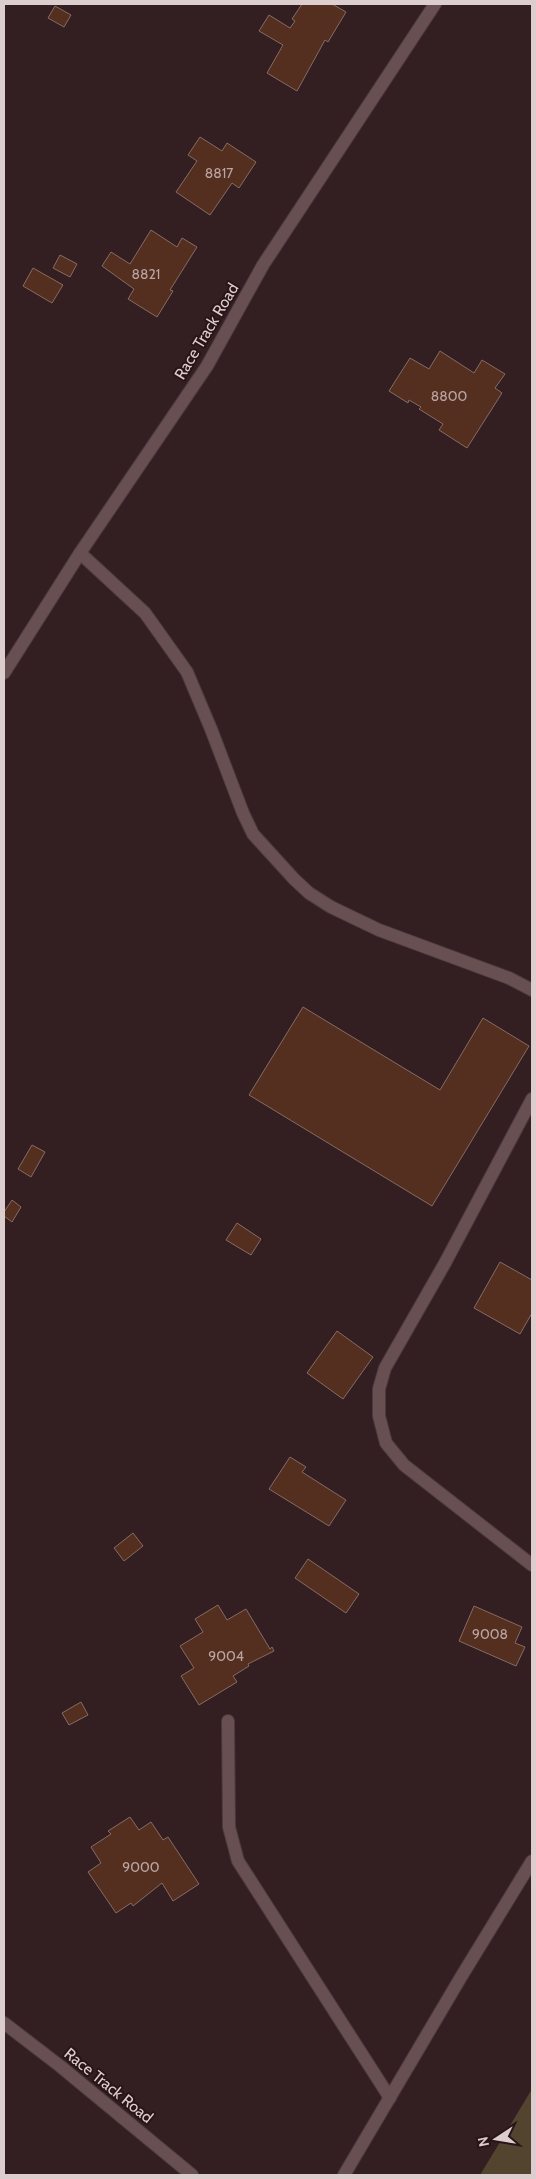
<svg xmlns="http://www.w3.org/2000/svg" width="536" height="2179" font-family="Cabin,sans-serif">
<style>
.green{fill:#534430}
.building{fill:#542e1f;stroke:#856d64}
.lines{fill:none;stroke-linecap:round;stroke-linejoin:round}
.lane-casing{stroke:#4c3a3e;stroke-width:14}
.secondary-casing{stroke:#4c3a3e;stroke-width:14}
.lane{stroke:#684f52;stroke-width:12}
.secondary{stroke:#684f52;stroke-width:12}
.labels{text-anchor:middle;stroke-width:4;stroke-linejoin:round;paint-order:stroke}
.number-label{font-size:14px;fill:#baa5a3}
.street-label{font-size:16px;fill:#dccdcf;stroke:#291418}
</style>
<rect width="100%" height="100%" fill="#331e21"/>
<polygon class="green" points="532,2089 532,2175 480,2175"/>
<g class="building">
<polygon points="302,4 332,4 346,12 328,42 325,40 297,91 267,73 283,45 259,31 269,15 290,28 295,21 292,19"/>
<polygon points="55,6 71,15 64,27 48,18"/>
<polygon points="200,137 222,151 227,143 256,162 239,188 232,183 210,215 176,192 197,161 188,155"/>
<polygon points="151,230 177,247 182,238 197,247 170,290 173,291 157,317 128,299 134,289 102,266 111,252 130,264"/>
<polygon points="60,255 77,264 70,277 53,268"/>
<polygon points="33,268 63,285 52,303 23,286"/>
<polygon points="440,351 474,373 482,360 505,374 495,388 502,393 467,448 439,430 443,424 419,409 421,407 409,400 408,403 389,391 410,358 429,369"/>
<polygon points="303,1007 440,1090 483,1018 529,1046 432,1206 249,1095"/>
<polygon points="32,1145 45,1152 31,1177 18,1169"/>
<polygon points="12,1200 21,1207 12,1222 4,1216 4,1212"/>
<polygon points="237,1223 261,1239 251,1255 226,1240"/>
<polygon points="500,1262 532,1280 532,1313 520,1334 474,1308"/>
<polygon points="337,1331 373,1357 343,1399 307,1373"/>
<polygon points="290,1457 306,1467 302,1472 346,1500 329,1526 269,1489"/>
<polygon points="133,1533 143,1546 124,1561 114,1548"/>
<polygon points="308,1559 359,1594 346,1613 295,1578"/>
<polygon points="218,1605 227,1620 246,1609 270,1649 272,1647 274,1651 248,1664 249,1666 233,1676 237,1682 199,1705 181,1676 194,1668 180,1646 203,1632 195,1619"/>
<polygon points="474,1606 522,1627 515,1643 525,1647 516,1666 459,1641"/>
<polygon points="81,1702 88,1715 69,1725 62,1713"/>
<polygon points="130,1817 139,1830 151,1822 163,1840 168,1837 199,1884 173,1901 162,1883 133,1906 131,1903 116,1913 88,1872 101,1863 91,1847 111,1834 108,1831"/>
</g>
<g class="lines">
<defs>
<g id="lane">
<polyline points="80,553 145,613 187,672 211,729 243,813 253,834 294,879 309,893 331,907 379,930 509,978 532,990"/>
<polyline points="532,1099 445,1263 385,1368 379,1389 379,1416 386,1443 404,1465 532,1565"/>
<polyline points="228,1721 229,1827 238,1861 390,2098"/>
<polyline points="344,2175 461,1977 532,1861"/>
</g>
<g id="secondary">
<polyline points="4,673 80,553 207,366 263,265 435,4"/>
<polyline points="4,2023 60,2066 192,2175"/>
</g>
</defs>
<use href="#lane" class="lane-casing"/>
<use href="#secondary" class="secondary-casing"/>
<use href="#lane" class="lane"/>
<use href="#secondary" class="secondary"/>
</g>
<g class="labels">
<g class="number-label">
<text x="219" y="178">8817</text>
<text x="146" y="279">8821</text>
<text x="449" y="401">8800</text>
<text x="490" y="1639">9008</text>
<text x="226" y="1661">9004</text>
<text x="141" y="1872">9000</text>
</g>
<g class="street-label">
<text transform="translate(206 331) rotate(-59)" y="6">Race Track Road</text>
<text transform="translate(109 2085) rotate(39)" y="6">Race Track Road</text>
</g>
</g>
<rect width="536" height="2179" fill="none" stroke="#dccdcf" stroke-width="10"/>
<g transform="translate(496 2139) rotate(258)" stroke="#291418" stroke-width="4" paint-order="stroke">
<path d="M0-4L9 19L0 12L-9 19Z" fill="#dccdcf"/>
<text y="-8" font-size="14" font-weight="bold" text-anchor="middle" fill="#dccdcf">N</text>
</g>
</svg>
